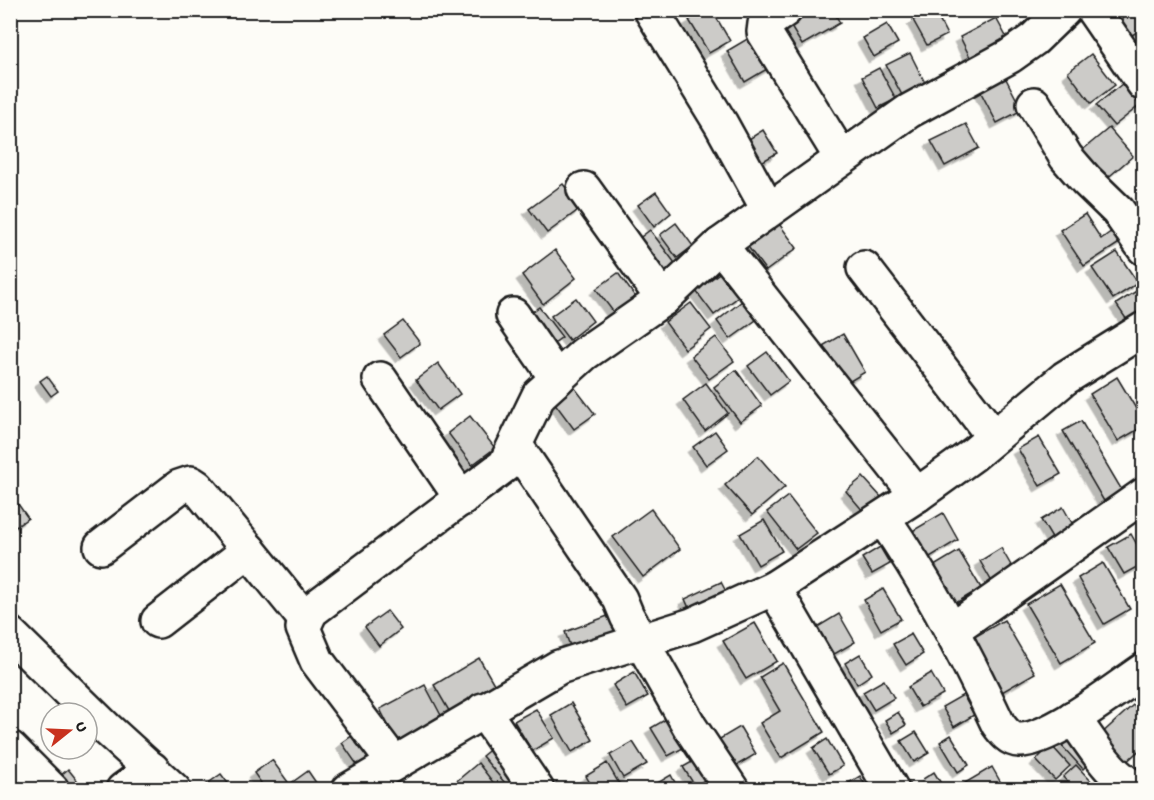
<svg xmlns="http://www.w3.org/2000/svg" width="1154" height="800" font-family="'Gochi Hand',sans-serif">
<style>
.building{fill:#cccbc8;stroke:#1c1c1c;stroke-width:1.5;filter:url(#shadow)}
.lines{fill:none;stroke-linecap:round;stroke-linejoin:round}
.minor-casing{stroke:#1c1c1c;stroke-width:38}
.minor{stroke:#fdfcf7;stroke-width:33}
</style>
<defs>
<filter id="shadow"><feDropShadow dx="-5.5" dy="5.5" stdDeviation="0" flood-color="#0004"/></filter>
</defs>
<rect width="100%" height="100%" fill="#fdfcf7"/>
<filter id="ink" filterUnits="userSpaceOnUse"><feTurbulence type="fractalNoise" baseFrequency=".0167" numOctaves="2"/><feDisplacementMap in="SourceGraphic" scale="12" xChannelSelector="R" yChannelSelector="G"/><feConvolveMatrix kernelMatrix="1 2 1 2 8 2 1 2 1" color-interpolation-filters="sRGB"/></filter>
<g filter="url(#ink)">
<g class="building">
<polygon points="706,10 712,10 730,41 709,53 689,20"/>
<polygon points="796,10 833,10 840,23 802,45 785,17"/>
<polygon points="931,10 934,10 947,35 927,45 913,20"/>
<polygon points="1110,10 1137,10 1144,22 1144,28 1127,38"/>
<polygon points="996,18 1009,42 972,61 960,37"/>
<polygon points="887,24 898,43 874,57 863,38"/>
<polygon points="754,35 772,66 745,82 727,51"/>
<polygon points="910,53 925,83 902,95 886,65"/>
<polygon points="1091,54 1115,85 1091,103 1068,72"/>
<polygon points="879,68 896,99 878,108 862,77"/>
<polygon points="1003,73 1022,110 997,123 978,87"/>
<polygon points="1122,84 1140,105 1114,126 1096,105"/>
<polygon points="966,124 979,148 945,166 931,141"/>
<polygon points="1109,128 1133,156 1104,181 1080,152"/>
<polygon points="763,130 777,153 751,168 738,146"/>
<polygon points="563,184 581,208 547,233 529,209"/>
<polygon points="656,192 671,213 654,227 638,205"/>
<polygon points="1085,214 1101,239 1116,228 1124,240 1084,266 1060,230"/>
<polygon points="774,217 797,248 766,271 743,240"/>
<polygon points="676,223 693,246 677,258 660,235"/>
<polygon points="650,230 678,267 656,283 629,246"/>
<polygon points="555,250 576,278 543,304 522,275"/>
<polygon points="1117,252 1138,283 1113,299 1092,268"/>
<polygon points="722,271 741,295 714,315 696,291"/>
<polygon points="618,273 642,306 621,322 596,289"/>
<polygon points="1141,288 1144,292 1144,317 1131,326 1116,304"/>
<polygon points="576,298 593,321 569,340 551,316"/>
<polygon points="742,301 756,320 730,339 717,321"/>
<polygon points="691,303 711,329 685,349 665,322"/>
<polygon points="539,307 562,337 541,353 518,322"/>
<polygon points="403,321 420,343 401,357 384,335"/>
<polygon points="843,334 865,372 837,389 814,351"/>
<polygon points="716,337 734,361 709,379 691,356"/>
<polygon points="767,352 789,381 770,395 748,366"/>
<polygon points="438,363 460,394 438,410 416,380"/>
<polygon points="736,370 762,406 740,422 714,387"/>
<polygon points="47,376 58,391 51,396 40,381"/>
<polygon points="1117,377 1144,422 1144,426 1118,441 1090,394"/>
<polygon points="571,383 595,414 574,429 551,398"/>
<polygon points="706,383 728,413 705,431 683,400"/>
<polygon points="470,416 495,448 472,465 448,433"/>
<polygon points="1081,421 1123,492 1105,503 1063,431"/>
<polygon points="715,431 728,449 706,465 693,447"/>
<polygon points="1039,437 1061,474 1040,486 1018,449"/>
<polygon points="758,456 785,487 752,515 725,485"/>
<polygon points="863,477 881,497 864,512 846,491"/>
<polygon points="788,496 817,533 796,549 767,512"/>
<polygon points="18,504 28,518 10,531 10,509"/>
<polygon points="1063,507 1077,532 1056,545 1041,520"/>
<polygon points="651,509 680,549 643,577 613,537"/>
<polygon points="943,513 958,540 925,560 909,533"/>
<polygon points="764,520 782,551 758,565 740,534"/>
<polygon points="1131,534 1144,557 1144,563 1124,574 1108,547"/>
<polygon points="880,547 890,564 872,574 862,558"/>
<polygon points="1001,548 1016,574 995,587 980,561"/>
<polygon points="959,551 981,588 946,609 924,572"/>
<polygon points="1103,563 1130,609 1104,624 1078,578"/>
<polygon points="721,582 731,601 694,619 685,599"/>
<polygon points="1060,584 1095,643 1061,663 1026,604"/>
<polygon points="883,589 901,619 881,630 864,600"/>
<polygon points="387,611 401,629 379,646 365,627"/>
<polygon points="613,614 622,638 574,657 565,632"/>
<polygon points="839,614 855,642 831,656 814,629"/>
<polygon points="1004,620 1035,673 1002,692 971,639"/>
<polygon points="755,623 777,661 746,679 723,641"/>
<polygon points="911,634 923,654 906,665 893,644"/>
<polygon points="860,654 872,674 857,684 845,663"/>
<polygon points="479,658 497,689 452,716 434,685"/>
<polygon points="783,663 824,732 781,758 760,723 780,711 760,677"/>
<polygon points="634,672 648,696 627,708 613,685"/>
<polygon points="931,673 943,694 920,707 908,687"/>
<polygon points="884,680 894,698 874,710 863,692"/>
<polygon points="425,685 444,721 398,744 380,709"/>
<polygon points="963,695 974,715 954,727 942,707"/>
<polygon points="571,703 593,740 572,752 551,715"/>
<polygon points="1133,705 1144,717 1144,746 1125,763 1099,736"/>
<polygon points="536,709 554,738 532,751 514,721"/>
<polygon points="898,712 906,725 893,733 885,720"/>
<polygon points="668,718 685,747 668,756 651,728"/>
<polygon points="740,727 756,754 729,770 713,743"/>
<polygon points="360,730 377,752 358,766 342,743"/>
<polygon points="916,732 929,753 914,762 901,741"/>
<polygon points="1074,734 1096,756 1083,769 1062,746"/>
<polygon points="951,735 969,765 958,772 940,742"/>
<polygon points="827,739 843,766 829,774 813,748"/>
<polygon points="633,742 647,764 623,778 610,755"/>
<polygon points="498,743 517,790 511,790 482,756"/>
<polygon points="1051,745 1070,766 1055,780 1036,760"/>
<polygon points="699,758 710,777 695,786 683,767"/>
<polygon points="272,760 288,782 277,790 266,790 254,773"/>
<polygon points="478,763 499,790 446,790"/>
<polygon points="607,763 622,789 621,790 594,790 586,776"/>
<polygon points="1076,765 1092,782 1084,790 1075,790 1063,777"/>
<polygon points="992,767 1005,790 969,790 965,783"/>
<polygon points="68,769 85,790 56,790 51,784"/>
<polygon points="308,771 321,790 294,790 290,784"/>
<polygon points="934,772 945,790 929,790 923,779"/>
<polygon points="221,774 233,790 205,790 203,787"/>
<polygon points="671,775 679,790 650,790 649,788"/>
<polygon points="860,776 868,790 837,790"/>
<polygon points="20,778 30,790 10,790 10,786"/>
</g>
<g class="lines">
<defs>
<g id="minor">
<polyline points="651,10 721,124 768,209"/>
<polyline points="785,10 765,24 764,32 841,157"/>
<polyline points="1093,10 1144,84"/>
<polyline points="1034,104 1066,157 1086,180 1118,211 1144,248"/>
<polyline points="584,189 663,299"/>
<polyline points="720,245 917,495"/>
<polyline points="864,268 993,436"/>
<polyline points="513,315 557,379"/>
<polyline points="380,379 462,499"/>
<polyline points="516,446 620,599 627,616 690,727 732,790"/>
<path d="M883,518C928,583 965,653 998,724C1003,731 1010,740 1019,740C1050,741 1117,688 1144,670"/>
<polyline points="101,547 179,487 191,483 197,487 305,619"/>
<polyline points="774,588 892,790"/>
<polyline points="158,621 249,550"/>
<polyline points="952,630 1144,495"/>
<polyline points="10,634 107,729 174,790"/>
<polyline points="483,710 537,790"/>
<path d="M1073,718C1092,743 1110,778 1140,790"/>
<polyline points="10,748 52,790"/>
<polyline points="394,763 317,661 303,628 311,611 505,465 539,395 584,354 663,299 720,245 909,111 1010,56 1034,39 1064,10"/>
<polyline points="123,790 152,769"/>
<polyline points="349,790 559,667 692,625 774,588 917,495 974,454 1065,378 1144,329"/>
</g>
</defs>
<use href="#minor" class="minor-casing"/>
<use href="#minor" class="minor"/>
</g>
</g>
<rect width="1154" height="800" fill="none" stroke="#fdfcf7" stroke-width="36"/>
<rect x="18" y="18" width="1118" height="764" fill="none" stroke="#1c1c1c" stroke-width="2" filter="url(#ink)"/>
<g transform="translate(69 731) rotate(72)"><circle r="28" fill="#fdfcf7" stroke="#a3a29f" stroke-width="1.5"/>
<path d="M0-4.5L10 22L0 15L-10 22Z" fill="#c8321e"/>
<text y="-9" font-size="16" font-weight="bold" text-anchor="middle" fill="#1c1c1c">U</text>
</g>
</svg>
